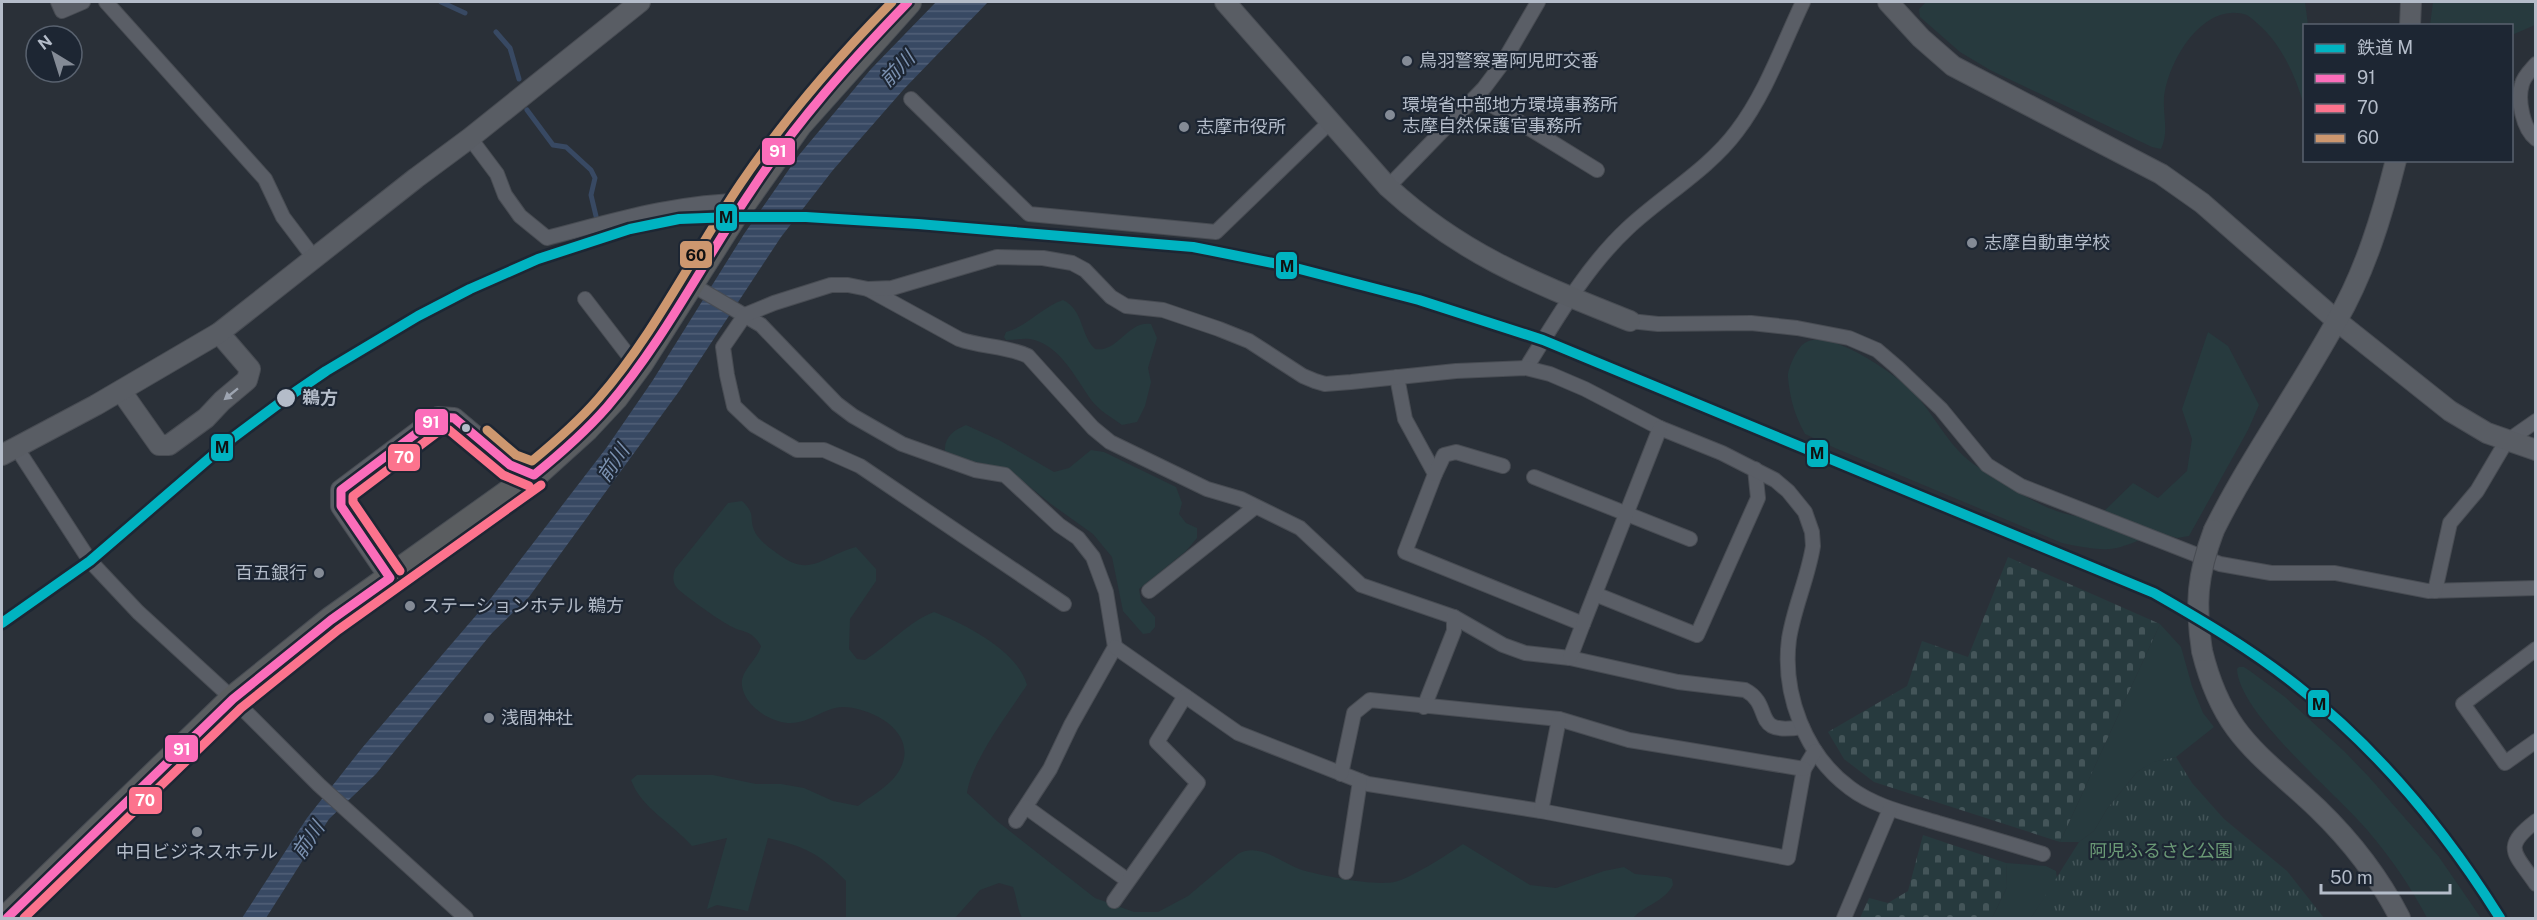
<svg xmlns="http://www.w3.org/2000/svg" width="2537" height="920" font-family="'Public Sans','Noto Sans JP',sans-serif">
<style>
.grass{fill:#273a3e}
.cemetery{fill:url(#cemetery-stones)}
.park{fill:url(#park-tufts)}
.water{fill:url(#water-rules)}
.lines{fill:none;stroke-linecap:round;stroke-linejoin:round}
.stream{stroke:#384963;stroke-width:5}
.street-casing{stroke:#484c53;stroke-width:16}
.secondary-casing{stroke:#484c53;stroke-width:22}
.highway-casing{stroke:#474c53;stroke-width:28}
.street{stroke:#5a5e66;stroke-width:14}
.secondary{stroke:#595d64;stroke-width:20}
.highway{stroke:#5a5d60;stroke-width:26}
.secondary-bridge-casing{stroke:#484c53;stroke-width:22;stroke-linecap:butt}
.secondary-bridge{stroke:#595d64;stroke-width:20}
.bus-1-casing{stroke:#1d2633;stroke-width:14}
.bus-2-casing{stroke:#1d2633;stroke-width:14}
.bus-3-casing{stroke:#1d2633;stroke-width:14}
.bus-1{stroke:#fb6dba;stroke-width:9}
.bus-2{stroke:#fc738d;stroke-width:9}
.bus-3{stroke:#cd976f;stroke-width:9}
.rail-1-casing{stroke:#1d2633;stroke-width:15}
.rail-1{stroke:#00b3c1;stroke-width:10}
.oneway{fill:#9da4b0}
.poi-dot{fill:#848b96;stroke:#1d2633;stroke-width:2}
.stop-dot{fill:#b4bcc9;stroke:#1d2633;stroke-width:2}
.labels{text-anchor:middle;stroke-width:4.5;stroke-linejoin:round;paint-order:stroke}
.poi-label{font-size:18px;fill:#b4bcc9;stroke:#1d2633;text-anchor:start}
.stop-label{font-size:18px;font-weight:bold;fill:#b4bcc9;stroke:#1d2633;text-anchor:start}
.park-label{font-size:18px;fill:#6b9a76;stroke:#1d2633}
.water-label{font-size:20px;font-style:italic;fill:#7c92b1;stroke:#1d2633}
.line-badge{stroke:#1d2633;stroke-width:2}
.badge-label{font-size:16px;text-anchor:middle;font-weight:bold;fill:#fff}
.pale-badge-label{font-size:16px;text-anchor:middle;font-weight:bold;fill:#111}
</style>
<defs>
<pattern id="cemetery-stones" width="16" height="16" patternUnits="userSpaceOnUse" patternTransform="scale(1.5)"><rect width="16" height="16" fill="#273a3e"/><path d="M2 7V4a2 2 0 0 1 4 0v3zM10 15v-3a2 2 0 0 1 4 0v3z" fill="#445559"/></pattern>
<pattern id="park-tufts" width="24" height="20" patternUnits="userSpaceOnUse" patternTransform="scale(1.5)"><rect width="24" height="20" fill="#273a3e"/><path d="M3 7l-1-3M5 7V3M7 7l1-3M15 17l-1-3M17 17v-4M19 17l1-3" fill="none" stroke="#445559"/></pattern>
<pattern id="water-rules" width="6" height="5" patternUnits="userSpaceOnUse" patternTransform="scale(1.5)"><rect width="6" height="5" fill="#384963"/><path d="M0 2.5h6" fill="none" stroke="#526178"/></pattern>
</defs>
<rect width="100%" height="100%" fill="#2a3038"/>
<g class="grass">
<path d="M1926,2H2305L2308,25L2304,26V106C2294,70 2278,37 2247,15C2202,0 2166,65 2164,100C2163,117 2169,132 2161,149L2152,147L1990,70L1960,52L1920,17L1919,9Z"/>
<polygon points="2433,2 2535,2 2535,25 2512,35 2512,26 2430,25"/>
<path d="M1063,300C1084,310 1080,335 1095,349C1118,353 1128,320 1151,324L1157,338L1148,368L1151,382L1145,406L1137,422L1122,425C1111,417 1100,411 1092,401C1076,379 1060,344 1030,339C1023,338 1014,340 1006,340L1004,337L1006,332C1028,326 1042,307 1063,300Z"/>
<path d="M2208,332L2228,346L2259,405L2248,430L2189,536L2177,538L2158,532C2113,552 2111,553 2062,543L1835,448L1805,434C1795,416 1790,399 1788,378C1787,370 1796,351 1802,345C1824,323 1897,375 1913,392C1936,416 1949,449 1978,467C2005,484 2045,512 2076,516C2083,517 2092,516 2099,516L2133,483L2158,498L2187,471L2192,439L2182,409Z"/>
<path d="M966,425L999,440L1054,472L1069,468L1091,450L1104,452L1176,487L1182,503L1179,514L1186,523L1197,528V538L1186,551L1139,589L1141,601L1155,617V627L1150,633L1143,634L1123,611L1112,557L1093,534L1051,504L1013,473L996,466L970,461L945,451C944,437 954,430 966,425Z"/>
<path d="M742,501C756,514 749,517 754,530C757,538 767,546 774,551C810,580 820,557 856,547L876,569V581L850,619L849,649L857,659L865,660C889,645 908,622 934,612C965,624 1018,651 1027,685C1009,712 971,762 967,793L997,821L1095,898L1134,912H1158L1188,896L1238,854C1260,842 1281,863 1302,870C1323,876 1373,886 1394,882C1410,879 1448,854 1463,844L1530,885L1556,888L1604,871L1624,867L1635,874L1667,877L1672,879L1673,885C1664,902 1645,905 1633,918H1022C1017,908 1017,898 1013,887L999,883L980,890L955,918H846V881C819,853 806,847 768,838L748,911L717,905L707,909L727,838L692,846C673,824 641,808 631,780L637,775H713L756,784H781L804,788L833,801L858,806C871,796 888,787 897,774C923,736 876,708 843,707C825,707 810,723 791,723C772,723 745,707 742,686C740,670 757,661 761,646C751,628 742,634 727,624C719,620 681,593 677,588C672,582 673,576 675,569L728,503Z"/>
<polygon points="2160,624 2181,647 2192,686 2203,713 2214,727 2176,757 2154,762 2137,772 2107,809 2094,831 2079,842 2060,842"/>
<path d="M2239,667H2244L2250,671L2285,697L2344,751L2369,777L2439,857L2481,918H2427C2411,887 2391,858 2368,831C2337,794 2239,714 2237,669Z"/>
<polygon points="2006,863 2046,866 2056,871 2057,879 2031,918 1992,918 2007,887"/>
</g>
<g class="cemetery">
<polygon points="2008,557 2160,624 2060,842 1874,782 1844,759 1828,732 1907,686 1922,641 1968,657"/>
<polygon points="1923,835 2006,863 2007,887 1992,918 1860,918 1869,898 1888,903 1908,891"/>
</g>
<polygon class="park" points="2176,757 2192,783 2224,819 2287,871 2324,918 2031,918 2079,842 2094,831 2107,809 2137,772 2153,762"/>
<polygon class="water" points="936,2 988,2 904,89 833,170 781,237 680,390 529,597 492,633 376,774 329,819 266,918 242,918 307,818 362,748 491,598 607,447 653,380 744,234 799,155 871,69"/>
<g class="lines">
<g class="stream">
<polyline points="441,2 465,13"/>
<polyline points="496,32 510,48 519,79"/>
<polyline points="527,110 553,145 566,147 591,170 595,178 591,195 596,216"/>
</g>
<defs>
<g id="street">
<polyline points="58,2 62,11 83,2"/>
<polyline points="106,2 265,179 283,217 314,258"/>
<path d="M2536,64C2531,70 2524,76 2522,84C2517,100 2523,129 2536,139"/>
<polyline points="1477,96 1597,170"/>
<polyline points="911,99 1029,214 1216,232 1330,122"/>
<path d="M470,138L497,174L505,195L520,216L547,238C613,221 677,201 745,201"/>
<polyline points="1388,187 1484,88 1502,64 1538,2"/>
<polyline points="691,284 761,325 837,404 853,416 902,444 975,470 1005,475 1059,525 1078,538 1093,557 1106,592 1115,647 1071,725 1050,769 1016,821"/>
<path d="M868,289L959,339C981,347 1007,346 1028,356L1093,428L1110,442L1207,489L1241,499L1300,528L1361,585L1454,617L1503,645L1525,653L1570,658L1678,682L1745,690C1775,706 1749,736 1802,727"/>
<polyline points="585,299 628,355 640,363"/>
<polyline points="1630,321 1658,324 1751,323 1797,328 1849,338 1877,350 1898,368 1941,409 1987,465 2021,486 2220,564 2271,573 2335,573 2428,591 2536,588"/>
<path d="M1526,368C1556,320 1586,267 1628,228C1662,196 1709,169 1737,131C1766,93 1783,44 1803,2"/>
<polyline points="1397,377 1405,419 1435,474 1405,552 1583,624 1570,658"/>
<polyline points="16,447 90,561 138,612 233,699 319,785 466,918"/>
<polyline points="1435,474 1444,455 1456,452 1503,466"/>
<polyline points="1534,477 1690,539"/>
<polyline points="1149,591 1255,507"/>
<polyline points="2435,591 2450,523 2477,491 2506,442 2536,421"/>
<polyline points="1595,594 1697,635 1758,498 1755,469"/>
<path d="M1064,604L860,466L824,450H797L754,425L734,406L727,375L723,347L745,315L774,303L831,285H848L868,289L892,288L997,257L1043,258L1072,263L1085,270L1111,297L1126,306L1163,310L1219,329L1249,341L1303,376L1315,381L1325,384L1351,382L1456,371L1526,368L1550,374L1585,389L1660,428L1722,453L1775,480L1788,491L1805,512L1812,532L1813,546C1808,578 1794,607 1789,639C1782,694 1805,755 1850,788C1875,807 1909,814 1938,823C1973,833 2008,843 2043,854"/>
<polyline points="1583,624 1660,428"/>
<polyline points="1115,647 1238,733 1368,784 1541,811 1788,858 1804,769 1815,751"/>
<polyline points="2536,649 2463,704 2505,763 2536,741"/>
<polyline points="1424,707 1454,631 1454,617"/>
<polyline points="1341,774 1354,713 1370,700 1559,719 1629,740 1804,769"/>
<polyline points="1026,807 1127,880"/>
<polyline points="1541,811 1559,719"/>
<path d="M2536,821C2501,848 2515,853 2536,884"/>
<polyline points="1346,872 1360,781"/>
<polyline points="1114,901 1198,783 1157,742 1185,696"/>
<polyline points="1844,918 1890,809"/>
</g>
<g id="secondary">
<path d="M1225,2L1388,187C1463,256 1538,284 1630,321"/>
<polyline points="1888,2 1921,38 1953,66 2161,174 2202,203 2337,321 2450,411 2487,433 2536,450"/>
<polyline points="2410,26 2411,2"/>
<polyline points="121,391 159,445 169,445 206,418 222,401 247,380 250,369 219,333"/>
<polyline points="2,455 96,405 219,333 416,178 470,138 640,2"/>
<path d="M2214,530C2250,458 2297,393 2336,322C2365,272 2382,216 2396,160"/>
<polyline points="390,578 341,506 341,490 438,417 454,418 510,465 534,475"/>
<path d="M2202,651C2223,736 2259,753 2318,809C2350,840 2380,879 2400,918"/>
</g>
<polyline id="highway" points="7,918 233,699 331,620 534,475 586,428 615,397 640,363 733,217 799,124 908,2"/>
</defs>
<use href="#street" class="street-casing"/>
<use href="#secondary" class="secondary-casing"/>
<use href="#highway" class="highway-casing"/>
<use href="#street" class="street"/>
<use href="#secondary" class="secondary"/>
<use href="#highway" class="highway"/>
<defs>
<path id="secondary-bridge" d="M2202,651C2195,604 2197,575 2214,530"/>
</defs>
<use href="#secondary-bridge" class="secondary-bridge-casing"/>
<use href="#secondary-bridge" class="secondary-bridge"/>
<defs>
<path id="bus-1" d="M7,918L233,699L331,620L390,578L341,506V490L438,417L454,418L510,465L534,475C560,454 585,432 607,407C664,341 703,262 751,191C796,122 851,61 908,2"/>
<g id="bus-2">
<polyline points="400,571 353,502 353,496 442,429 449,430 503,475 529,486"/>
<polyline points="24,918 241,708 338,630 541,485"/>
</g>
<path id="bus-3" d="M487,430L516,455L532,461C555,442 578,422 598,399C655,334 693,254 741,183C785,118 837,58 892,2"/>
</defs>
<use href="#bus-1" class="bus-1-casing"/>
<use href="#bus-2" class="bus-2-casing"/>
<use href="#bus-3" class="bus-3-casing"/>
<use href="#bus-1" class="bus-1"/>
<use href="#bus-2" class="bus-2"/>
<use href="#bus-3" class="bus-3"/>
<defs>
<path id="rail-1" d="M2,623L90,561L234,437L285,399L326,371L418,316L470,289L538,259L630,229L679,219L733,217H806L918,224L1193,247L1288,266L1419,300L1543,340L2154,593C2203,621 2252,650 2296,685C2378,749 2445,830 2500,918"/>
</defs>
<use href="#rail-1" class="rail-1-casing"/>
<use href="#rail-1" class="rail-1"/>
</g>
<defs><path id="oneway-solid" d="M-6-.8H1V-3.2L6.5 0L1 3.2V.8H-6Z" transform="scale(1.5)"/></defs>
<use class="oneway" href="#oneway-solid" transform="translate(231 394) rotate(141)"/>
<g class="poi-dot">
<circle cx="1407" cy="61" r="6"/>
<circle cx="1390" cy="115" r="6"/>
<circle cx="1184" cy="127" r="6"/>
<circle cx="1972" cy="243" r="6"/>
<circle cx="319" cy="573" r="6"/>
<circle cx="410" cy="606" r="6"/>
<circle cx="489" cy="718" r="6"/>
<circle cx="197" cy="832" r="6"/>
</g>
<g class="stop-dot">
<circle cx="286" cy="398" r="10"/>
<circle cx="466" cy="428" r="5"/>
</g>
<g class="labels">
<g class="poi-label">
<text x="1419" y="67">鳥羽警察署阿児町交番</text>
<text x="1402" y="111">環境省中部地方環境事務所<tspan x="1402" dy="21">志摩自然保護官事務所</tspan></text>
<text x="1196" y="133">志摩市役所</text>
<text x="1984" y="249">志摩自動車学校</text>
<text x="307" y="579" text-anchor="end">百五銀行</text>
<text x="422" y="612">ステーションホテル 鵜方</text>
<text x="501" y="724">浅間神社</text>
<text x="197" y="858" text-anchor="middle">中日ビジネスホテル</text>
</g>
<g class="stop-label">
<text x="302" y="404">鵜方</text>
</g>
<g class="park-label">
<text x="2161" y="857">阿児ふるさと公園</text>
</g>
<g class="water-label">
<text transform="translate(897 69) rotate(-46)" y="7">前川</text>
<text transform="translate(613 463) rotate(-56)" y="7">前川</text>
<text transform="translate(308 840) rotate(-56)" y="7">前川</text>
</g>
</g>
<g class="line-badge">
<rect x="761" y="137" width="35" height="29" rx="6" fill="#fb6dba"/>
<rect x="715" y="203" width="23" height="29" rx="6" fill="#00b3c1"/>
<rect x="679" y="240" width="34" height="29" rx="6" fill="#cd976f"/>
<rect x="1275" y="251" width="23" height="29" rx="6" fill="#00b3c1"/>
<rect x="414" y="408" width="35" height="28" rx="6" fill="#fb6dba"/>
<rect x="210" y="433" width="24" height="29" rx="6" fill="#00b3c1"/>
<rect x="1806" y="439" width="23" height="29" rx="6" fill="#00b3c1"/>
<rect x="387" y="443" width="34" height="29" rx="6" fill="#fc738d"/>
<rect x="2307" y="689" width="23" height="29" rx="6" fill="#00b3c1"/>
<rect x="164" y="734" width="35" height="29" rx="6" fill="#fb6dba"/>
<rect x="128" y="786" width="35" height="29" rx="6" fill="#fc738d"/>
</g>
<g class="badge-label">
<text x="778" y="157">91</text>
<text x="431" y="428">91</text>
<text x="404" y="463">70</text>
<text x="182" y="755">91</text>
<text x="145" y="806">70</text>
</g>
<g class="pale-badge-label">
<text x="726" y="223">M</text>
<text x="696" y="261">60</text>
<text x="1287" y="272">M</text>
<text x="222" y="453">M</text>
<text x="1817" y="459">M</text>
<text x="2319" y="710">M</text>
</g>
<rect width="2537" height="920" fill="none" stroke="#b4bcc9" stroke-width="6"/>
<rect x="2303" y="24" width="210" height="138" fill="#1d2633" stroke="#59626f" stroke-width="1.5"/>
<rect x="2315" y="44" width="30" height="9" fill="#00b3c1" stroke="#59626f" stroke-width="1.5"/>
<text x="2357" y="54" font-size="18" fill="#b4bcc9">鉄道 M</text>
<rect x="2315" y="74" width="30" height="9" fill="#fb6dba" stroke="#59626f" stroke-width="1.5"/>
<text x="2357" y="84" font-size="18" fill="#b4bcc9">91</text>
<rect x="2315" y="104" width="30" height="9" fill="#fc738d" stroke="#59626f" stroke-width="1.5"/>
<text x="2357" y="114" font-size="18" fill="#b4bcc9">70</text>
<rect x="2315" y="134" width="30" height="9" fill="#cd976f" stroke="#59626f" stroke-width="1.5"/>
<text x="2357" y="144" font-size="18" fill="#b4bcc9">60</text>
<g transform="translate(54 54) rotate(322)"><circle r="28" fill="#1d2633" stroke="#59626f" stroke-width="1.5"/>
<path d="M0-4.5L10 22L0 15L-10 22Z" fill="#848b96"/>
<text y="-9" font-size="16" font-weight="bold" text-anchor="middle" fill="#b4bcc9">N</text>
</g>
<path d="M2321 884v9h129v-9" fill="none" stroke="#b4bcc9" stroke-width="3"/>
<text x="2330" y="884" font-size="18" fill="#b4bcc9" stroke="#1d2633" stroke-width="4.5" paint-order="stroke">50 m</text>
</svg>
